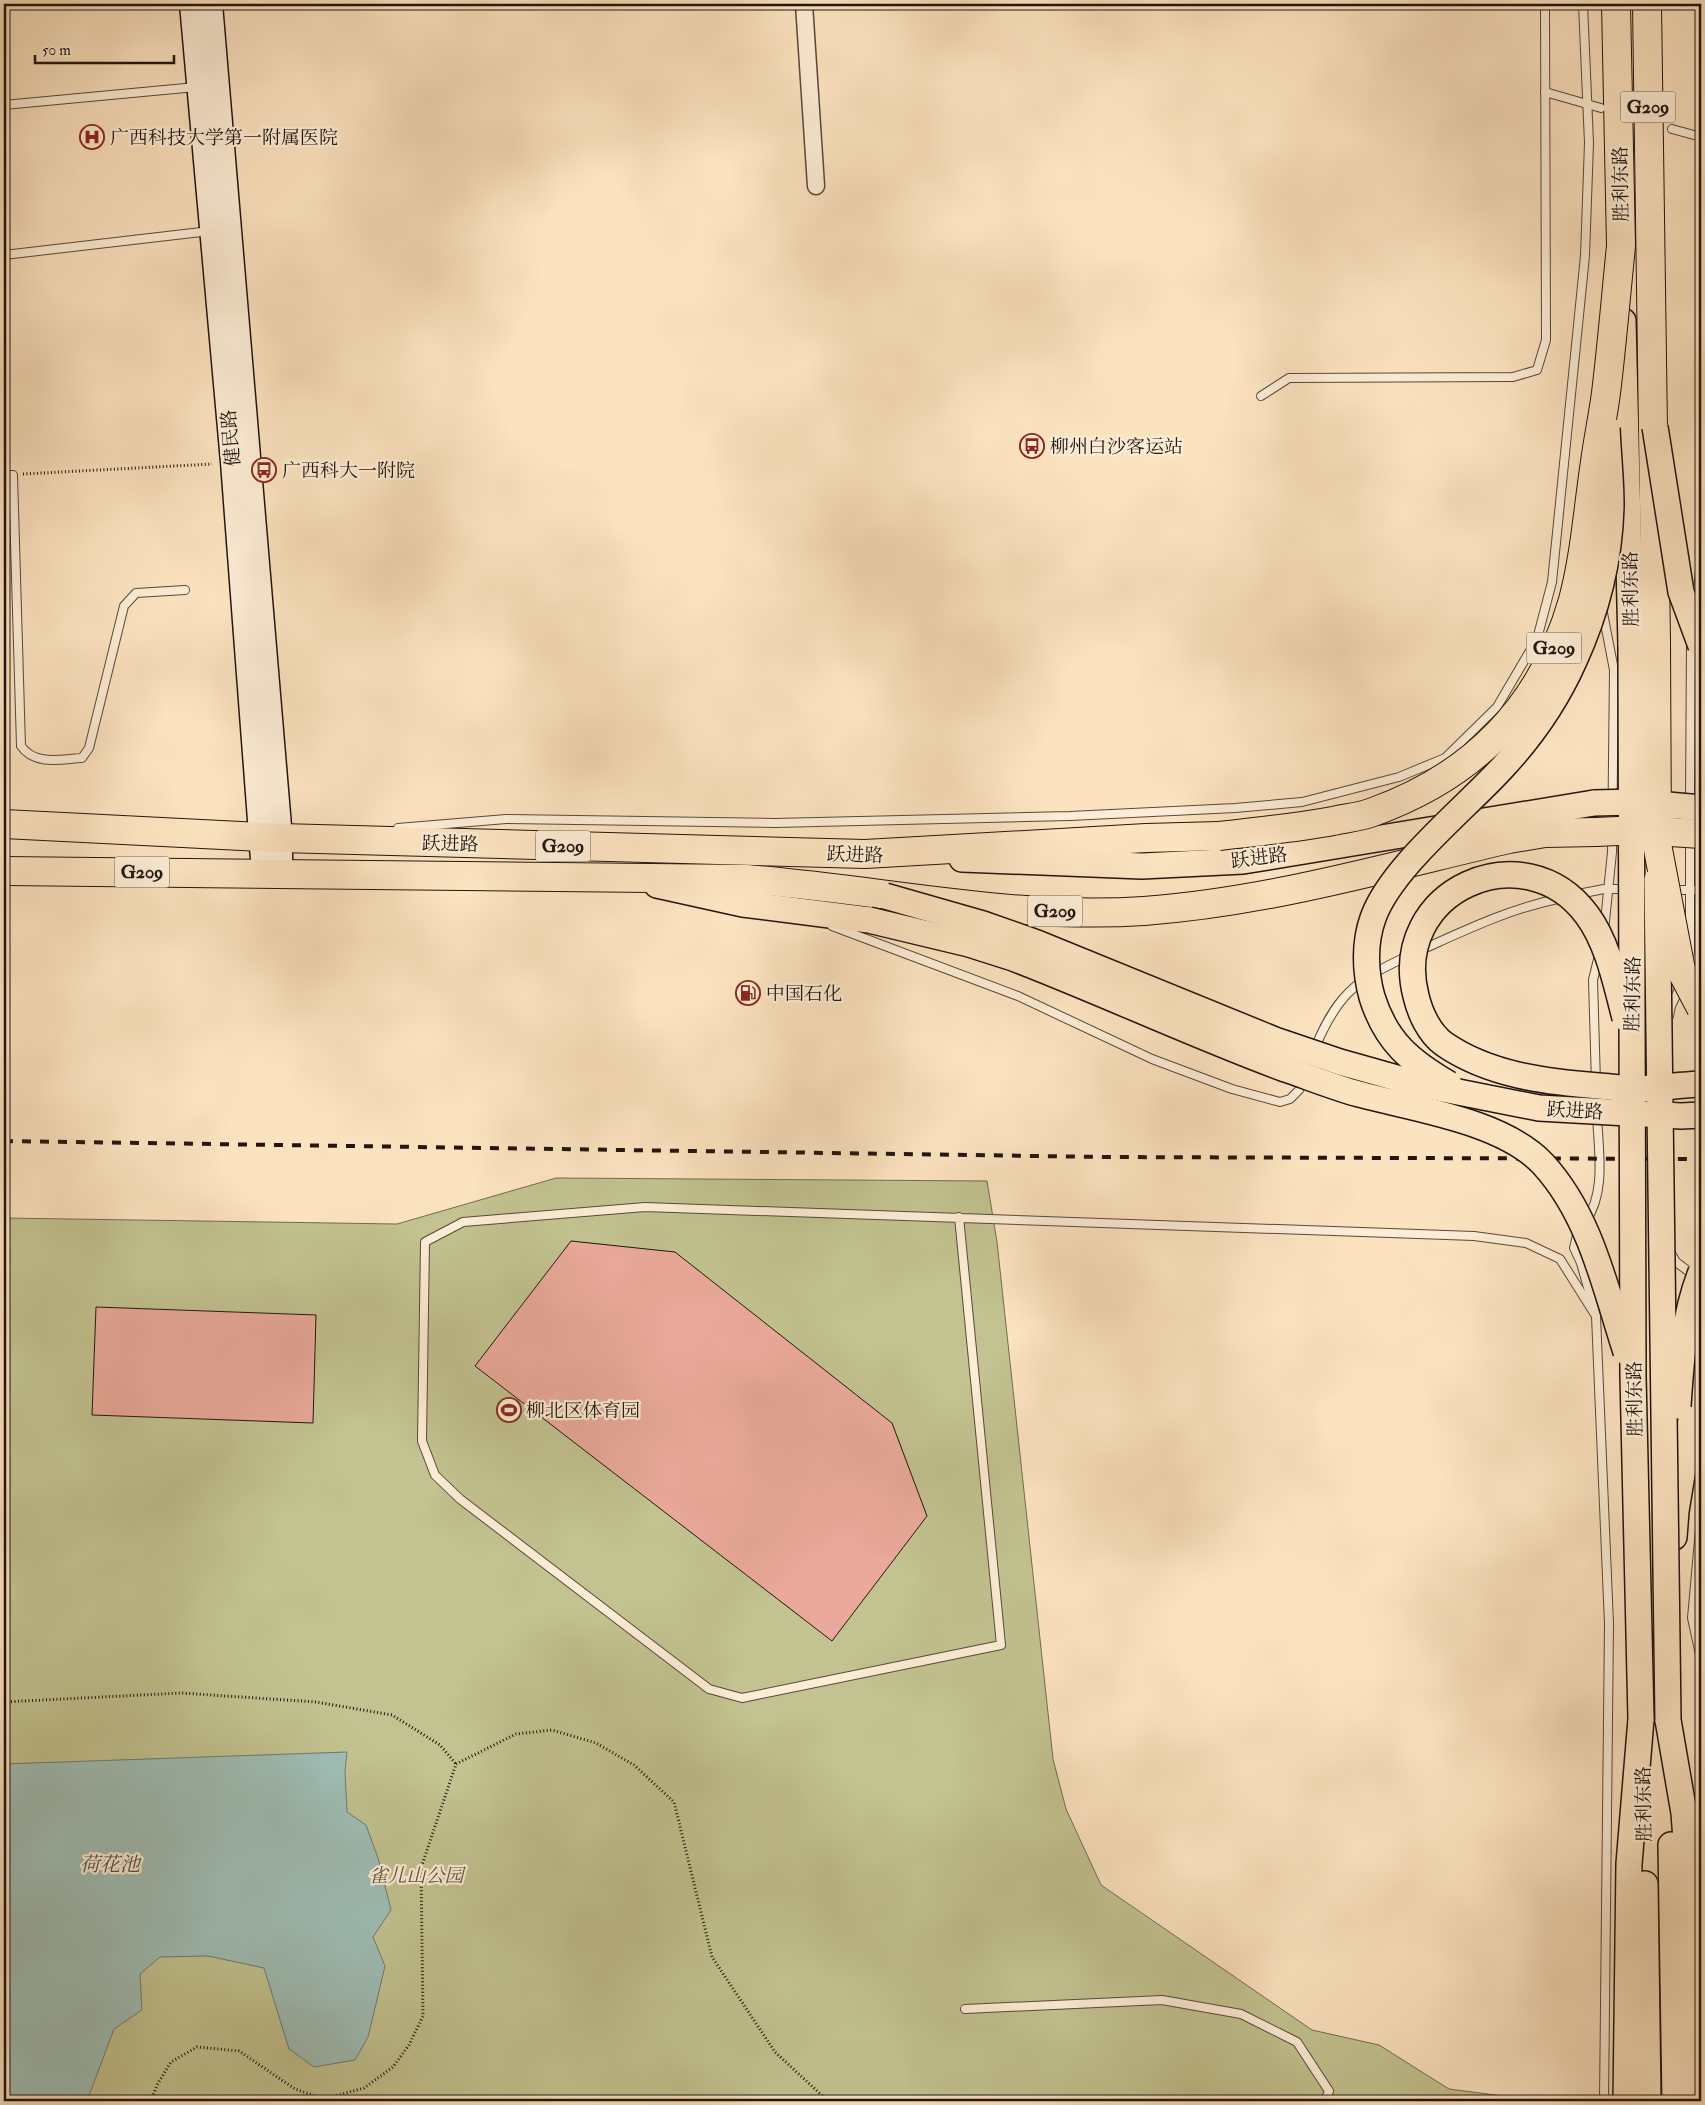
<svg xmlns="http://www.w3.org/2000/svg" width="1705" height="2105" font-family="'IM FELL Double Pica','Noto Serif SC',serif">
<style>
.green{fill:#c2c390;stroke:#726c4f}
.water{fill:#9fbeb6;stroke:#6d7a73}
.building{fill:#eaa99a;stroke:#21150e}
.lines{fill:none;stroke-linecap:round;stroke-linejoin:round}
.lane-casing{stroke:#58483a;stroke-width:10}
.street-casing{stroke:#58483a;stroke-width:19}
.secondary-casing{stroke:#21150e;stroke-width:25}
.primary-casing{stroke:#21150e;stroke-width:28}
.highway-casing{stroke:#21150e;stroke-width:30}
.path{stroke:#21150e;stroke-width:3;stroke-dasharray:1 2.5;stroke-linecap:butt}
.lane{stroke:#fdedd6;stroke-width:8}
.street{stroke:#fdedd6;stroke-width:16}
.secondary{stroke:#fdedd6;stroke-width:22}
.primary{stroke:#fce3c0;stroke-width:25}
.highway{stroke:#fce3c0;stroke-width:28}
.rail{stroke:#21150e;stroke-width:4;stroke-dasharray:9 9;stroke-linecap:butt}
.primary-bridge-casing{stroke:#21150e;stroke-width:28;stroke-linecap:butt}
.highway-bridge-casing{stroke:#21150e;stroke-width:30;stroke-linecap:butt}
.primary-bridge{stroke:#fce3c0;stroke-width:25}
.highway-bridge{stroke:#fce3c0;stroke-width:28}
.labels{text-anchor:middle;stroke-width:4.5;stroke-linejoin:round;paint-order:stroke}
.shield{fill:#fdedd6;stroke:#63564a;stroke-width:1}
.shield-label{font-size:18px;font-weight:bold;fill:#21150e}
.poi-label{font-size:19px;fill:#21150e;stroke:#fdedd6;text-anchor:start}
.street-label{font-size:19px;fill:#21150e;stroke:#fdedd6}
.park-label{font-size:19px;font-style:italic;fill:#59523c;stroke:#fdedd6}
.water-label{font-size:20px;font-style:italic;fill:#4d5049;stroke:#fdedd6}
</style>
<rect width="100%" height="100%" fill="#fce3c0"/>
<filter id="stains"><feTurbulence type="fractalNoise" baseFrequency=".004" numOctaves="4"/><feColorMatrix values="0 0 0 0 .2 0 0 0 0 .09 0 0 0 0 .02 0 0 0 .5 -.17"/></filter>
<radialGradient id="worn" r=".72"><stop offset=".6" stop-color="#630" stop-opacity="0"/><stop offset="1" stop-color="#630" stop-opacity=".3"/></radialGradient>
<polygon class="green" points="556,1178 987,1181 997,1242 1053,1759 1066,1809 1101,1885 1312,2030 1379,2045 1449,2089 1542,2101 4,2101 4,1218 397,1224"/>
<polygon class="water" points="347,1752 345,1771 347,1812 366,1825 378,1858 391,1910 373,1937 385,1966 368,2037 355,2060 314,2067 289,2049 264,1968 208,1956 160,1957 140,1974 142,2010 114,2029 87,2101 4,2101 4,1764"/>
<g class="building">
<polygon points="571,1241 675,1252 892,1423 927,1516 832,1641 475,1366"/>
<polygon points="96,1307 316,1315 313,1423 92,1415"/>
</g>
<g class="lines">
<defs>
<g id="lane">
<polyline points="1701,4 1701,174"/>
<polyline points="1545,92 1601,108"/>
<polyline points="4,105 196,87"/>
<polyline points="1672,129 1701,137"/>
<polyline points="4,255 210,231"/>
<polyline points="1261,396 1289,378 1513,377 1537,370 1546,340 1545,4"/>
<path d="M4,475H13L21,746C35,766 61,759 82,758L89,748L124,606L136,593L185,590"/>
<polyline points="1602,608 1614,670 1612,852 1604,931"/>
<polyline points="1696,608 1701,562"/>
<polyline points="1690,803 1691,642"/>
<polyline points="398,828 506,819 775,823 1070,816 1235,808 1302,802 1399,777 1445,758 1497,707 1537,639 1552,582 1585,256 1589,143 1583,4"/>
<polyline points="1690,837 1690,953"/>
<polyline points="1670,890 1701,890"/>
<polyline points="1573,895 1604,889 1629,889"/>
<polyline points="832,926 1018,996 1152,1059 1232,1089 1280,1102 1290,1099 1299,1090 1303,1080"/>
<path d="M1421,950C1468,929 1511,908 1562,898"/>
<polyline points="1669,1016 1671,1006 1681,985"/>
<path d="M1314,1050C1337,995 1354,981 1408,956"/>
<polyline points="1596,1083 1593,980 1599,955"/>
<polyline points="959,1217 1001,1645 742,1698 709,1689 460,1499 435,1475 422,1441 425,1242 463,1222 645,1207 1474,1236 1526,1243 1560,1259 1596,1316"/>
<path d="M1585,1222C1607,1193 1598,1148 1597,1114"/>
<polyline points="1578,1231 1574,1248 1581,1263 1596,1316 1609,1624 1604,2101"/>
<polyline points="1669,1250 1676,1262 1696,1277"/>
<polyline points="1701,1518 1692,1618 1701,1659"/>
<polyline points="965,2009 1162,2000 1241,2014 1297,2042 1329,2091 1325,2101"/>
</g>
<polyline id="street" points="804,4 816,186"/>
<g id="secondary">
<polyline points="191,4 232,462 263,873"/>
<polyline points="211,4 281,838 281,873"/>
</g>
<g id="primary">
<polyline points="1623,321 1631,645"/>
<polyline points="962,859 1142,866 1243,861 1594,803"/>
<polyline points="657,885 743,904 869,920"/>
<polyline points="1674,1537 1676,1511 1701,1359"/>
<polyline points="1668,1720 1684,1813 1693,1930 1695,2101"/>
<polyline points="1671,1845 1675,2101"/>
<polyline points="1645,1884 1648,2101"/>
<polyline points="1626,2101 1629,1864 1641,1719"/>
</g>
<g id="highway">
<polyline points="1616,4 1621,246"/>
<polyline points="1647,4 1656,642"/>
<polyline points="4,824 281,838 865,854 1146,838 1219,836"/>
<path d="M4,871L746,879C879,889 1010,920 1144,911C1268,902 1388,867 1509,839L1545,833L1596,832"/>
</g>
</defs>
<use href="#lane" class="lane-casing"/>
<use href="#street" class="street-casing"/>
<use href="#secondary" class="secondary-casing"/>
<use href="#primary" class="primary-casing"/>
<use href="#highway" class="highway-casing"/>
<g class="path">
<polyline points="23,474 212,464"/>
<polyline points="4,1702 181,1693 316,1702 392,1715 440,1745 456,1764"/>
<polyline points="151,2101 157,2085 171,2062 197,2047 239,2051 295,2089 324,2099 364,2088 393,2067 409,2045 423,2016 421,1868 456,1764 516,1734 552,1730 596,1743 634,1765 674,1802 712,1957 775,2052 828,2101"/>
</g>
<use href="#lane" class="lane"/>
<use href="#street" class="street"/>
<use href="#secondary" class="secondary"/>
<use href="#primary" class="primary"/>
<use href="#highway" class="highway"/>
<polyline class="rail" points="4,1141 1107,1157 1701,1159"/>
<defs>
<g id="primary-bridge">
<polyline points="1655,427 1681,592 1701,646"/>
<polyline points="1631,645 1633,1376 1641,1719"/>
<polyline points="1594,803 1635,802 1701,808"/>
<polyline points="1657,880 1668,1720"/>
<polyline points="885,896 983,924 1037,943 1275,1040 1340,1062 1418,1084 1539,1108 1681,1116 1701,1115"/>
<path d="M869,920L969,944L1013,958C1104,993 1193,1035 1285,1069C1309,1077 1333,1087 1359,1094C1414,1109 1503,1121 1543,1164C1590,1215 1605,1287 1626,1352"/>
<path d="M1625,1018C1616,984 1608,943 1587,915C1524,830 1389,891 1416,996C1420,1013 1429,1033 1444,1044C1489,1075 1546,1082 1599,1086C1612,1087 1625,1089 1637,1089C1658,1088 1680,1085 1701,1084"/>
<path d="M1449,1084C1411,1062 1386,1042 1372,997C1365,972 1364,943 1373,918C1391,867 1466,808 1503,767C1531,737 1557,699 1574,661C1596,613 1610,558 1611,505C1611,479 1608,453 1607,428"/>
<path d="M1678,1406C1681,1360 1684,1315 1701,1272"/>
</g>
<g id="highway-bridge">
<polyline points="1656,642 1657,844 1681,970 1701,1008"/>
<polyline points="1596,832 1640,830 1701,834"/>
<path d="M1219,836C1257,832 1295,828 1333,821C1346,818 1361,817 1373,812C1476,775 1543,705 1573,600C1585,555 1588,508 1595,462C1598,439 1603,416 1606,393C1612,344 1616,295 1621,246"/>
</g>
</defs>
<use href="#primary-bridge" class="primary-bridge-casing"/>
<use href="#highway-bridge" class="highway-bridge-casing"/>
<use href="#primary-bridge" class="primary-bridge"/>
<use href="#highway-bridge" class="highway-bridge"/>
</g>
<defs>
<symbol id="hospital-ring" viewBox="-11 -11 22 22"><circle r="9.5" fill="#fdedd6" stroke="#8f2418" stroke-width="1.5"/><path d="M-5-5h3v3.5h4V-5h3V5h-3V1.5h-4V5h-3Z" fill="#8f2418"/></symbol>
<symbol id="bus-ring" viewBox="-11 -11 22 22"><circle r="9.5" fill="#fdedd6" stroke="#8f2418" stroke-width="1.5"/><path d="M-5-6H5V4H4V6H2V4H-2V6H-4V4H-5ZM-3.5-4V0h7V-4ZM-3.5 1.2v1.5H-2V1.2ZM2 1.2v1.5H3.5V1.2Z" fill="#8f2418"/></symbol>
<symbol id="fuel-ring" viewBox="-11 -11 22 22"><circle r="9.5" fill="#fdedd6" stroke="#8f2418" stroke-width="1.5"/><path d="M-5.5-6h7V0h2V4h1.3V-2.5L3-4.5l.8-.8L6-3V5H2.5V1h-1V6h-7ZM-4.2-4.7v3.2H.2V-4.7Z" fill="#8f2418"/></symbol>
<symbol id="stadium-ring" viewBox="-11 -11 22 22"><circle r="9.5" fill="#fdedd6" stroke="#8f2418" stroke-width="1.5"/><path d="M0-5a6.5 5 0 1 0 0 10a6.5 5 0 1 0 0-10ZM-3.5-1.8h7v3.6h-7Z" fill="#8f2418"/></symbol>
</defs>
<g fill-rule="evenodd">
<use href="#hospital-ring" x="78" y="123" width="28" height="28"/>
<use href="#bus-ring" x="1018" y="432" width="28" height="28"/>
<use href="#bus-ring" x="250" y="456" width="28" height="28"/>
<use href="#fuel-ring" x="734" y="979" width="28" height="28"/>
<use href="#stadium-ring" x="495" y="1396" width="28" height="28"/>
</g>
<g class="labels">
<g class="shield">
<rect x="1620.5" y="91.5" width="55" height="31" rx="4"/>
<rect x="1526.5" y="632.5" width="55" height="31" rx="4"/>
<rect x="535.5" y="830.5" width="55" height="31" rx="4"/>
<rect x="114.5" y="856.5" width="55" height="31" rx="4"/>
<rect x="1027.5" y="895.5" width="55" height="31" rx="4"/>
</g>
<g class="shield-label">
<text x="1648" y="113">G209</text>
<text x="1554" y="654">G209</text>
<text x="563" y="852">G209</text>
<text x="142" y="878">G209</text>
<text x="1055" y="917">G209</text>
</g>
<g class="poi-label">
<text x="110" y="144">广西科技大学第一附属医院</text>
<text x="1050" y="453">柳州白沙客运站</text>
<text x="282" y="477">广西科大一附院</text>
<text x="766" y="1000">中国石化</text>
<text x="526" y="1417">柳北区体育园</text>
</g>
<g class="street-label">
<text transform="translate(1620 184) rotate(-91)" y="7">胜利东路</text>
<text transform="translate(230 438) rotate(-95)" y="7">健民路</text>
<text transform="translate(1630 589) rotate(-91)" y="7">胜利东路</text>
<text transform="translate(450 843) rotate(1)" y="7">跃进路</text>
<text transform="translate(855 854) rotate(2)" y="7">跃进路</text>
<text transform="translate(1259 857) rotate(-7)" y="7">跃进路</text>
<text transform="translate(1632 994) rotate(-89)" y="7">胜利东路</text>
<text transform="translate(1575 1110) rotate(3)" y="7">跃进路</text>
<text transform="translate(1634 1399) rotate(-91)" y="7">胜利东路</text>
<text transform="translate(1643 1804) rotate(-91)" y="7">胜利东路</text>
</g>
<g class="park-label">
<text x="416" y="1882">雀儿山公园</text>
</g>
<g class="water-label">
<text x="110" y="1871">荷花池</text>
</g>
</g>
<rect width="1705" height="2105" fill="none" stroke="#fce3c0" stroke-width="20"/>
<rect x="5" y="5" width="1695" height="2095" fill="none" stroke="#21150e" stroke-width="2.5"/>
<rect x="10" y="10" width="1685" height="2085" fill="none" stroke="#21150e"/>
<path d="M35 55v8h139v-8" fill="none" stroke="#21150e" stroke-width="2.5"/>
<text x="42" y="55" font-size="15" fill="#21150e" stroke="#fdedd6" stroke-width="4" paint-order="stroke">50 m</text>
<rect width="100%" height="100%" filter="url(#stains)"/>
<rect width="100%" height="100%" fill="url(#worn)"/>
</svg>
